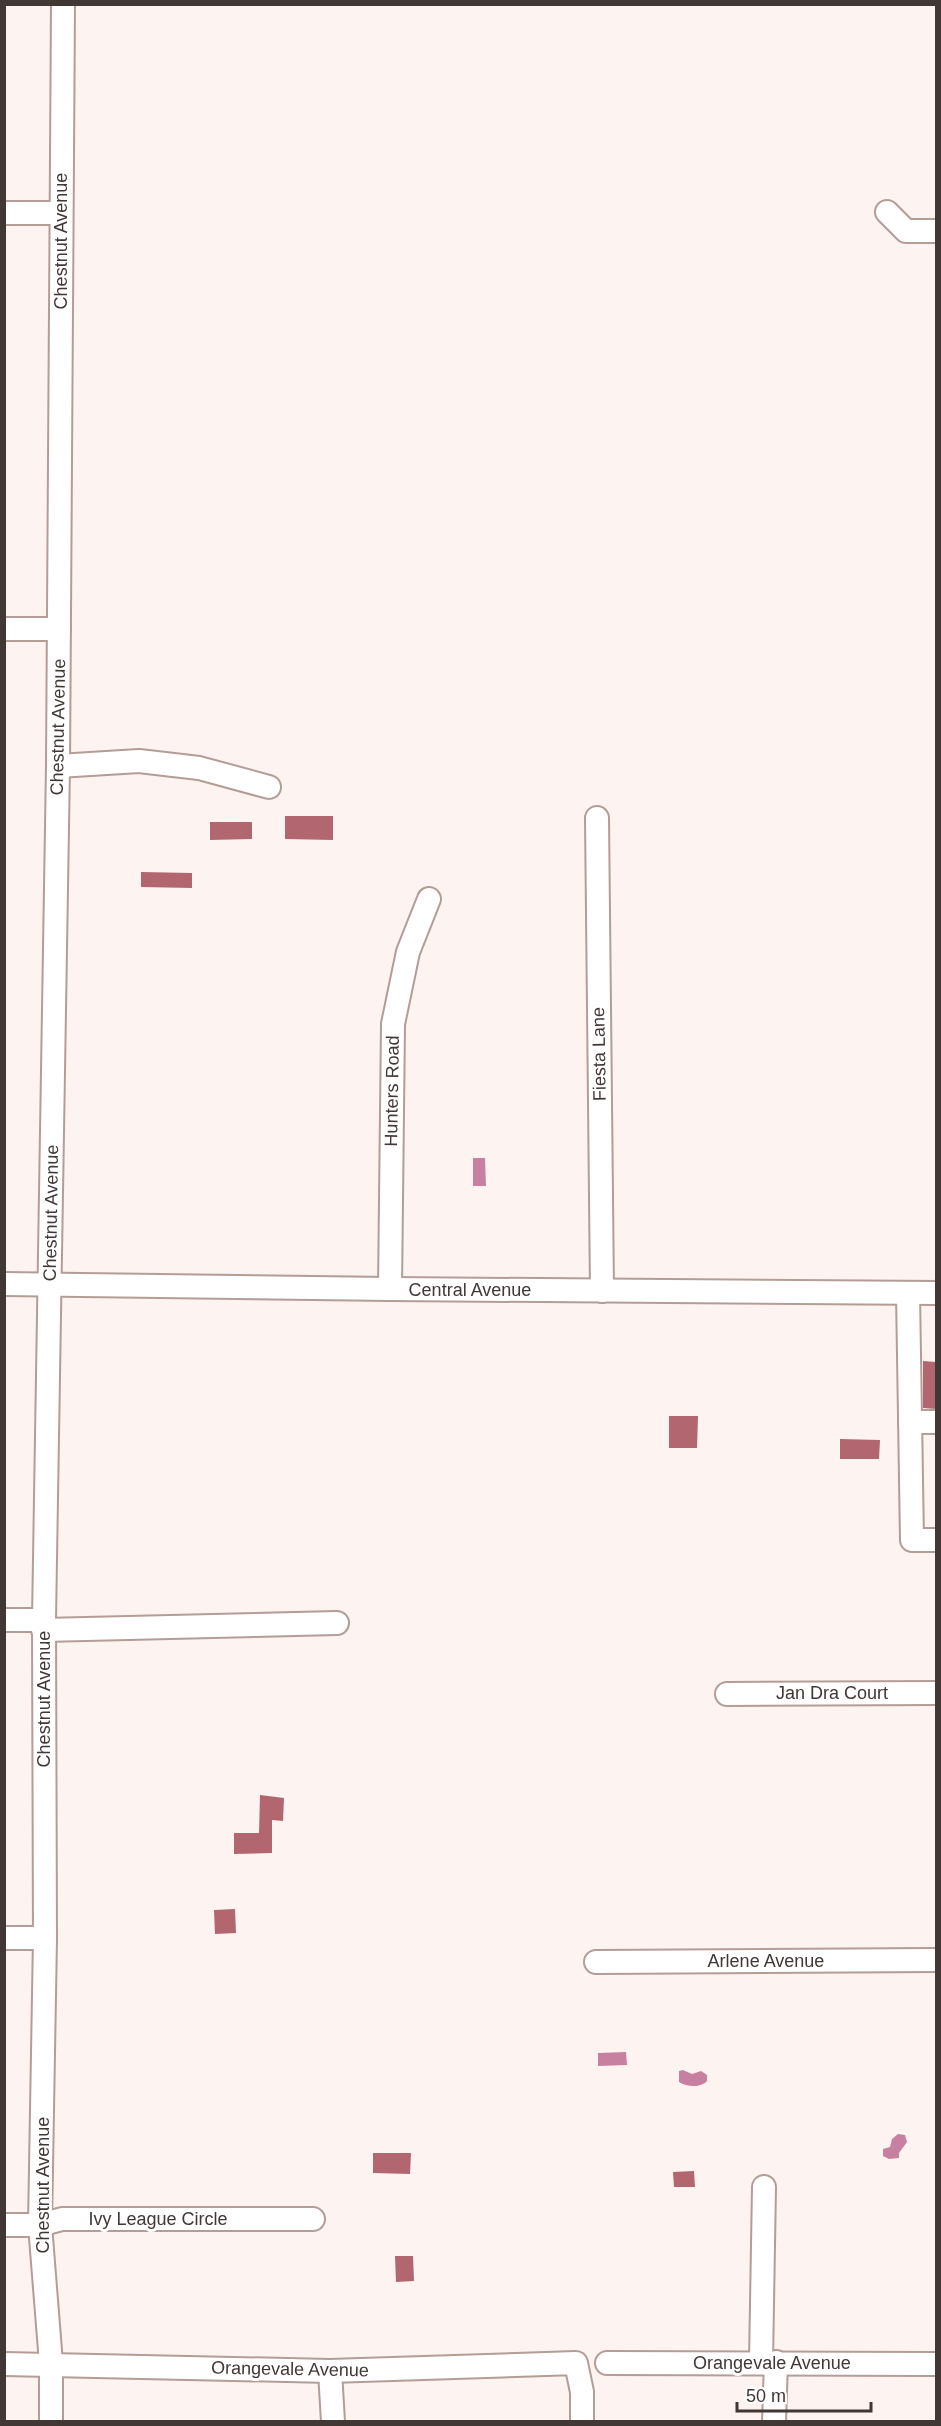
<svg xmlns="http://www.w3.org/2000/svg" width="941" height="2426" font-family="Arial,sans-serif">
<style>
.water{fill:#c7809f}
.building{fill:#b26770}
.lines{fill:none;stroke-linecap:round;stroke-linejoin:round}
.minor-casing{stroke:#b39d97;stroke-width:26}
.minor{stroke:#fff;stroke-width:22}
.labels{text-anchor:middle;stroke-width:6;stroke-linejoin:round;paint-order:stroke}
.street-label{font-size:18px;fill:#413735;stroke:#fff}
</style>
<rect width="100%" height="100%" fill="#fdf3f0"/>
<g class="water">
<polygon points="473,1158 485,1158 486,1186 473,1186"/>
<polygon points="626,2052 627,2065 598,2066 598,2053"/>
<path d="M683,2070L692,2074L701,2071L707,2075V2081C701,2088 687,2087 679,2082V2071Z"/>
<polygon points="898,2134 905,2135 907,2142 899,2153 899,2158 889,2159 883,2156 883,2149 890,2147 892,2139"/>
</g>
<g class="building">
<polygon points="285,816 333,816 333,840 285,839"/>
<polygon points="210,822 252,822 252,839 210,840"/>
<polygon points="141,872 192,873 192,888 141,887"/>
<polygon points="923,1361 936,1362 936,1409 923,1408"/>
<polygon points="669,1416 698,1416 697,1448 669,1448"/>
<polygon points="840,1439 880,1440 879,1459 840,1459"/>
<polygon points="260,1795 284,1798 283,1821 272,1820 272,1853 234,1854 234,1833 259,1833"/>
<polygon points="235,1909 236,1933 215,1934 214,1910"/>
<polygon points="373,2153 411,2153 410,2174 373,2173"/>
<polygon points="694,2171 695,2187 674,2187 673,2172"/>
<polygon points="395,2256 413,2256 414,2281 396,2282"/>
</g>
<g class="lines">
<defs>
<g id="minor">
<polyline points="887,212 906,231 936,231"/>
<polyline points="4,213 61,213"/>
<polyline points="4,629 59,629"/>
<polyline points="58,766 139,761 199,768 269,787"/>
<polyline points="597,818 602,1291"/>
<polyline points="4,1284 390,1289 936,1293"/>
<polyline points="390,1289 393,1024 408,952 429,899"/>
<polyline points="908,1293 912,1540 936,1540"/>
<polyline points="910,1422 936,1422"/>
<polyline points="4,1620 44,1620"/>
<polyline points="43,1630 337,1623"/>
<polyline points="727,1694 936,1693"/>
<polyline points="4,1938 45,1938"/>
<polyline points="596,1962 936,1960"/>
<polyline points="4,2225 40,2225 62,2219 313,2219"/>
<polyline points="761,2362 764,2187"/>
<polyline points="607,2363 936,2364"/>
<polyline points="4,2364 330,2371 576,2363 582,2392 582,2422"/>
<polyline points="330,2371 333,2422"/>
<polyline points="51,2422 51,2363 40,2225 45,1938 44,1620 58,766 63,4"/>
<polyline points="774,2422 776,2362"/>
</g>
</defs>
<use href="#minor" class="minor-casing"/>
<use href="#minor" class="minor"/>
</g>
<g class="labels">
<g class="street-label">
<text transform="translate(61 241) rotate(-90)" y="6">Chestnut Avenue</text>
<text transform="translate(58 727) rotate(-89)" y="6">Chestnut Avenue</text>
<text transform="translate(599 1054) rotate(-91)" y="6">Fiesta Lane</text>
<text transform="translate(392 1091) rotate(-89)" y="6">Hunters Road</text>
<text transform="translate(51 1213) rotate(-89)" y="6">Chestnut Avenue</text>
<text x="470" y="1296">Central Avenue</text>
<text x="832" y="1699">Jan Dra Court</text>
<text transform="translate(44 1699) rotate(-90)" y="6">Chestnut Avenue</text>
<text x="766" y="1967">Arlene Avenue</text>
<text transform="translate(43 2185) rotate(-90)" y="6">Chestnut Avenue</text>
<text x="158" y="2225">Ivy League Circle</text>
<text x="772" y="2369">Orangevale Avenue</text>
<text transform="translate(290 2369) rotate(1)" y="6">Orangevale Avenue</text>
</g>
</g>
<rect width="941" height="2426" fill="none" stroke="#413735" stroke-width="12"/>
<path d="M737 2402v9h134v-9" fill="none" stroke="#413735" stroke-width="3"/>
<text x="746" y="2402" font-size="18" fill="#413735" stroke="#ffffff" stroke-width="4.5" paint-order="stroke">50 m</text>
</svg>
